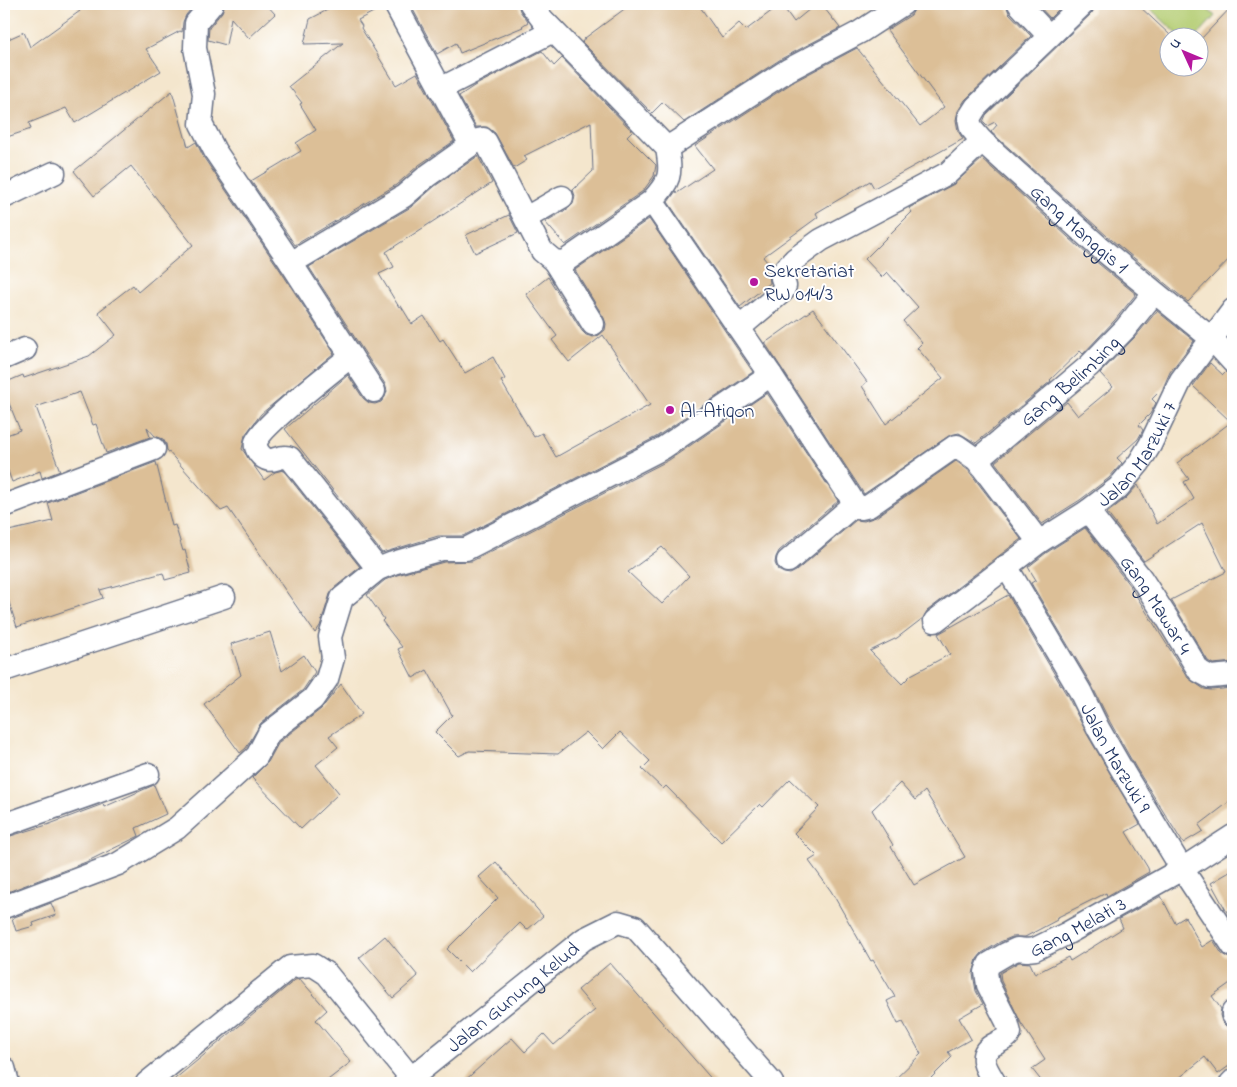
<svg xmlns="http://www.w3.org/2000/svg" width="1237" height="1087" font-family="'Indie Flower',sans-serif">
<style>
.green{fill:#b3cc71;stroke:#677e68}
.building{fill:#dcbf97;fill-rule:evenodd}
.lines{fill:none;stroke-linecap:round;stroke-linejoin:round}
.street-casing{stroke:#676f85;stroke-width:25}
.street{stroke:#fff;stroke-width:22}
.poi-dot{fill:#b5179e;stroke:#fff;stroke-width:2}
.labels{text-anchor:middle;stroke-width:4;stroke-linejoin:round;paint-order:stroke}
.street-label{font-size:20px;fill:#1b2f5e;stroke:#fff}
.poi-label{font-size:20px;fill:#1b2f5e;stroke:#fff;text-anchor:start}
</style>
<rect width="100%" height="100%" fill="#fff"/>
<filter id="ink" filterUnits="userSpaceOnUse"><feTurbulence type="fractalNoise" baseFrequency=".02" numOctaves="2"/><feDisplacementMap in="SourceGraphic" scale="10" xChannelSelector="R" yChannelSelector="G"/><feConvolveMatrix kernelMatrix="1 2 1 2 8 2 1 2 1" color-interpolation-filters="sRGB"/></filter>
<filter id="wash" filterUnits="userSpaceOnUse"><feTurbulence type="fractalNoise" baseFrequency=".0096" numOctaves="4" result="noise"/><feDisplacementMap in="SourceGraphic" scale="20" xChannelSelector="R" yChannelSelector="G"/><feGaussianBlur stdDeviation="1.12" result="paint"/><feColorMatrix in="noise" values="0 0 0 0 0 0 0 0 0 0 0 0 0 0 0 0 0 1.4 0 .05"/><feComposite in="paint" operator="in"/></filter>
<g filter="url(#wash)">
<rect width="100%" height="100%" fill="#f4e6cd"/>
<polygon class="green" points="1145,4 1202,4 1215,16 1196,37 1181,37"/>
<g id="blocks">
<g class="building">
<polygon points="76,4 195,4 186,15 183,22 182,32 180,31 146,49 161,71 75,123 66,108 29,123 31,129 4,138 4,41 24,32 30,47 80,11"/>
<polygon points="225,4 266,4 275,14 249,38 231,18 226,45 208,40 209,28 222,12"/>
<polygon points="339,4 382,4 383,7 358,20 362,26 361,28 396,85 417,73 454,141 419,165 396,185 295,245 251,181 301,151 296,143 316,130 300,104 302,103 289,86 343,43 304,44 310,19"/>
<polygon points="410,4 518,4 520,11 528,22 522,26 523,27 460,53 456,43 437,54"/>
<polygon points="630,4 698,4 722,38 739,23 746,30 781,4 794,22 816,4 821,4 840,28 781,59 684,122 663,102 652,113 582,42 585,38 623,10"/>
<polygon points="916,4 1006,4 1009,13 1031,36 965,100 958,111 956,120 958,131 963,139 874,188 870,181 816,213 818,217 763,257 771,267 769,276 770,283 740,307 668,202 676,191 677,193 713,169 695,146 795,81 857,48 920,126 944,107 887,30 911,15 914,10"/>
<polygon points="1037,4 1064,4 1050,18"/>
<polygon points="1096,4 1137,4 1170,35 1170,71 1173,68 1200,68 1200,40 1233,5 1233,255 1188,302 1107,236 991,132 997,125 995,122 987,126 983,122 986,115 1092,13"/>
<polygon points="542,51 554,66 562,58 632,131 627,136 656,165 654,176 643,191 565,245 545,222 569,208 573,204 575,196 573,190 593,171 591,122 524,156 527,160 514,168 495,133 487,127 476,127 459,96 474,86"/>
<polygon points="172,91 188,147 196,142 204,158 280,270 334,353 261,414 245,435 242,449 264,480 275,472 283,470 360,567 334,588 330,594 320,626 315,633 228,508 221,511 167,450 166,444 163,439 155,436 147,427 150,437 106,453 96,424 93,425 80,392 36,407 60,471 42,478 40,471 12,482 4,460 4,436 20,430 4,391 4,383 23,375 24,378 89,356 116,335 98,312 133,285 138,292 193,245 131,166 94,196 74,171"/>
<polygon points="478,156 492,183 386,252 394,267 379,274 399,307 401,306 412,324 424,316 440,341 443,339 465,373 493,357 505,379 501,381 534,437 542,433 556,457 650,405 603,335 569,362 552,340 557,336 526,294 548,277 582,331 586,335 593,337 599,335 605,330 606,324 604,318 575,270 649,219 753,372 656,437 463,536 438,536 382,553 285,429 348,375 363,398 369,403 375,404 381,402 385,397 387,391 385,384 309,267 411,207 435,186"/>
<polygon points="982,159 1089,256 1136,294 1115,320 1083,354 1080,351 1050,380 1051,381 976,443 959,433 950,435 864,494 765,343 813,309 867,382 862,386 886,424 943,378 917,348 922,343 903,321 918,307 887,272 882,277 865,259 912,212 909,208 954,184"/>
<polygon points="509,215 518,233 475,253 466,235"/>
<polygon points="1157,311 1194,341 1170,372 1163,388 1152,399 1156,403 1150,414 1139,425 1143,430 1138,439 1117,458 1122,463 1109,478 1080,500 1042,524 995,462 1067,402 1078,416 1113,387 1100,373 1134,338"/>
<polygon points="1210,363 1223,375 1226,372 1233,375 1233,662 1213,664 1208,661 1171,600 1226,572 1202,523 1144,561 1107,513 1126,498 1138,485 1157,524 1194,499 1184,482 1189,479 1177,463 1231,422 1193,386"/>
<path d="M767,393L838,501L779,551L776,557L775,563L778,570L784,573L790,574L796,571L856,520L864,521L876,517L956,461L968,470L1021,539L927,611L923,618L897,638L870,651L902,684L911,675L950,654L938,634L1008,595L1068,697L1087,734L1140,824L1126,832L1148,868L1149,872L1107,896L1106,893L1056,918L1057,920L1025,937H1012L1000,942L982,953L977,959L973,974L976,991L983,1004L959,1018L971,1039L948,1052L952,1057L926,1083H891L921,1054L903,1022L898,1024L887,1001L895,997L873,960L871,961L831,891L809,861L817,856L794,833L819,807L790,779L763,807L760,804L721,842L666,786L663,789L642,769L650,761L620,732L603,749L586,732L558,754L469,751L459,756L435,732L452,715L427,670L413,678L398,649L402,647L382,621L384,619L367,595L385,580L397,575L444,562L472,561L669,460ZM662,547L689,576L662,604L628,572ZM900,783L915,800L925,791L965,857L914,885L891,847L893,845L872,810Z"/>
<polygon points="156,462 172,526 175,525 183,551 185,550 191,573 165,580 163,573 100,590 103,598 17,627 4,587 4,532 53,521 48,503"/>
<polygon points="1085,528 1130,586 1188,678 1204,689 1211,690 1233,688 1233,799 1199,825 1203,831 1183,843 1136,768 1110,722 1091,684 1031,583 1036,580 1028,567 1046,553"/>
<polygon points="270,632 282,671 304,655 315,672 303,690 261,723 246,748 240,753 204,704 241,675 231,644"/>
<polygon points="341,684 362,714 329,736 338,747 316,765 339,793 301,829 252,778 268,762 279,742 321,709"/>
<polygon points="154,785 166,814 136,828 139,836 86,862 5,893 4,838 47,825 103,804 104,807"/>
<polygon points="496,862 543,916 527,930 520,923 470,972 447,949 498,898 479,877"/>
<polygon points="1233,870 1233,923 1211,883"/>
<polygon points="1161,896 1175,923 1185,917 1202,947 1213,940 1222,954 1227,957 1233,959 1233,981 1212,996 1221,1009 1220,1015 1222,1022 1227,1027 1233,1028 1233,1063 1218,1074 1205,1057 1173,1083 1043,1083 1032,1069 1045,1060 1021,1023 1001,981 1000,973 1019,962 1030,963 1035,974 1068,957 1070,961 1123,928 1119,919"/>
<polygon points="51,903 56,915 33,923 34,926 16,931 12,918"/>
<polygon points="385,936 418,976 393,998 359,958"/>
<polygon points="610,963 715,1083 462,1083 512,1038 525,1052 544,1034 554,1045 595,1010 578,990"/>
<polygon points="300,979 327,1010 316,1020 351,1062 324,1083 170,1083 295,980"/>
</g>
</g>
</g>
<g filter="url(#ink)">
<use href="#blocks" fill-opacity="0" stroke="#676f85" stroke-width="1"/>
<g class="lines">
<defs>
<g id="street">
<polyline points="212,4 196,23 195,48 204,94 201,124 215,151 291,263 404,196 427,176 478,140 483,139 486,142 542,251 554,261 564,262 652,201 771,375 855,504 861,508 869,506 954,447 957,446 977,460 1039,542"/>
<polyline points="395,4 471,145"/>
<path d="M531,4L542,19L667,148C672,176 670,180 652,201"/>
<polyline points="1019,4 1049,36"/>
<path id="s1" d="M1083,4L976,107L969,118L971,128L982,141L1098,246L1212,339L1233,362"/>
<polyline points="440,89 553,31"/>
<polyline points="667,148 788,70 860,32 903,4"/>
<polyline points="4,197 54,173"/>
<polyline points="526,218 562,197"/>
<polyline points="554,261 593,324"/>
<path d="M291,263L351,356C334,370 262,425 256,442C255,445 257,450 259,453C271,468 278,453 290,458L378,569"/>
<polyline points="739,328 783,291 785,286 782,278 783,272 795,259 821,240 948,173 982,141"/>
<polyline points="351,356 374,391"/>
<polyline points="4,358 25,349"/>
<path id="s2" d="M977,460L1089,366L1125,329L1154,293"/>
<polyline points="4,506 154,449"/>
<path id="s3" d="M1088,511L1141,578L1167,618L1199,671L1210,677L1233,675"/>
<polyline points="788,561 855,504"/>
<path id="s4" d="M1006,566L1080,691L1098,728L1125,775L1182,869L1233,946"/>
<path id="s5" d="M935,621L1039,542L1088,511L1118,488L1139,463L1150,445L1181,380L1233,310"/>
<polyline points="4,670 224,597"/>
<polyline points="4,825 148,774"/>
<polyline points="4,907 118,864 177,828 257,756 269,733 313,699 327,679 333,658 330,637 342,598 378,569 393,563 442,549 466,549 663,448 771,375"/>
<polyline points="1233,1012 1233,1015"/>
<polyline points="4,1068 8,1083"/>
<polyline points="147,1083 290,967 313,965 327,974 411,1078"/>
<path id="s6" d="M405,1083L584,939L618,922L635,927L772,1083"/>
<path id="s7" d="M995,1083C985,1067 975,1053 997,1043C1002,1040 1007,1039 1010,1033L1007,1022L988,985L986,972L989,964L1006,954L1017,949L1027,950L1035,949L1066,934L1182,869L1233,836"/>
<polyline points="1231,1083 1233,1081"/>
</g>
</defs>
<use href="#street" class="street-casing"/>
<use href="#street" class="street"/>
</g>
</g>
<g class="poi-dot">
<circle cx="754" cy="282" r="5"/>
<circle cx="670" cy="410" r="5"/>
</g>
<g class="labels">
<g class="street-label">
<text dy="7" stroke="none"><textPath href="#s1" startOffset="320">Gang Manggis 1</textPath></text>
<text dy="7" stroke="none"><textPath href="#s2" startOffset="122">Gang Belimbing</textPath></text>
<text dy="7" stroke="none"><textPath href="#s5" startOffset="265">Jalan Marzuki 7</textPath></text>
<text dy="7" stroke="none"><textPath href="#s3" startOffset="116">Gang Mawar 4</textPath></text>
<text dy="7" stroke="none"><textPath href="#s4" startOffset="221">Jalan Marzuki 9</textPath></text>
<text dy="7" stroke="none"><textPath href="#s7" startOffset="238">Gang Melati 3</textPath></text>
<text dy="7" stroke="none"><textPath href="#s6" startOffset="138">Jalan Gunung Kelud</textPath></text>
</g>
<g class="poi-label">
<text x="764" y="277">Sekretariat<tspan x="764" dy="23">RW 014/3</tspan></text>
<text x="680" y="417">Al-Atiqon</text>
</g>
</g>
<rect width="1237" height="1087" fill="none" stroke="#fff" stroke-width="20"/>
<g transform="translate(1184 52) rotate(314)"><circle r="24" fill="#ffffff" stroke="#a4acbf"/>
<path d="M0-4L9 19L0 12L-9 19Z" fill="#b5179e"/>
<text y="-8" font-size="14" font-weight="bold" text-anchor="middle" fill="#1b2f5e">U</text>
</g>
</svg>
